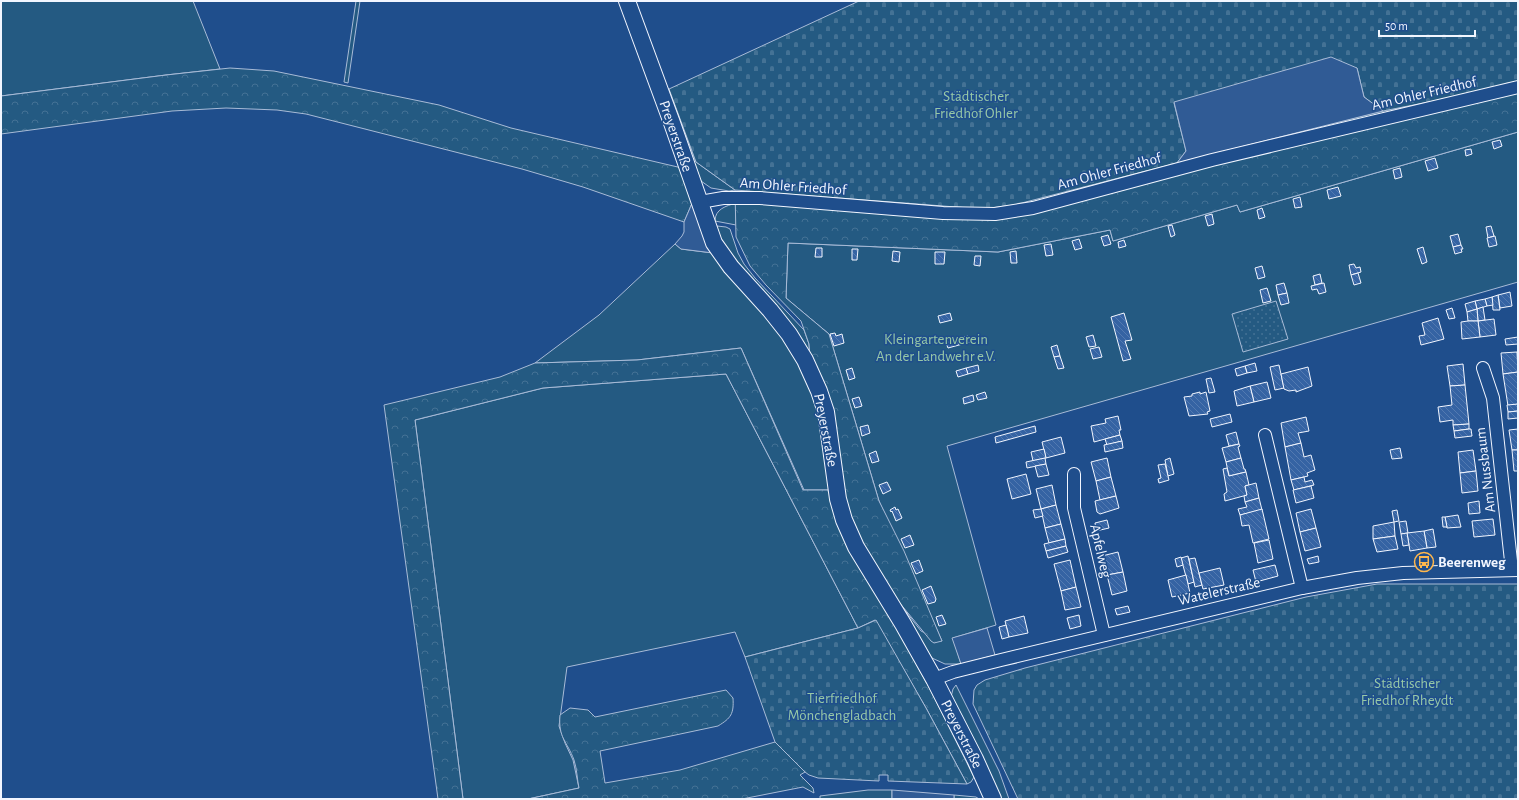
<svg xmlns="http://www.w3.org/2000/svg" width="1519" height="800" font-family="'Alegreya Sans',sans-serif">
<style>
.green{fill:#245a82;stroke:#a8bbd7}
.forest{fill:url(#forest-crowns);stroke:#a8bbd7}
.cemetery{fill:url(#cemetery-stones);stroke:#a8bbd7}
.park{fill:url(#park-dots);stroke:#a8bbd7}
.parking{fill:#305b95;stroke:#a8bbd7}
.building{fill:url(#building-back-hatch);stroke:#f2f6ff}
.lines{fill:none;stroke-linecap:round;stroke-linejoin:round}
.minor-casing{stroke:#f2f6ff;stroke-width:14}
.secondary-casing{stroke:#f2f6ff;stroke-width:18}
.minor{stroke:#1f4e8c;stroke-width:12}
.secondary{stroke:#1f4e8c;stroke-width:16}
.labels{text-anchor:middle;stroke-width:3;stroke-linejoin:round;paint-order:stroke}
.street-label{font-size:15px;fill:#f2f6ff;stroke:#1f4e8c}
.park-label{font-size:15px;fill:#97c8a6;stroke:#1f4e8c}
.poi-label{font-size:15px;font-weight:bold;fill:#f2f6ff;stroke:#1f4e8c;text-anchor:start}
</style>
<defs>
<pattern id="forest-crowns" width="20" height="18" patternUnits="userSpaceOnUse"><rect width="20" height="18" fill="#245a82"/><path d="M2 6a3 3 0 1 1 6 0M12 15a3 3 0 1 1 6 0" fill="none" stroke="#447295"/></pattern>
<pattern id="cemetery-stones" width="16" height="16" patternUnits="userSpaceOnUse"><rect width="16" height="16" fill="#245a82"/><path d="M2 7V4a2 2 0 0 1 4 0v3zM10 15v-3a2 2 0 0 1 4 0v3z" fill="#447295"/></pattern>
<pattern id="park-dots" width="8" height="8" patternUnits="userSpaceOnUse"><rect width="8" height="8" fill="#245a82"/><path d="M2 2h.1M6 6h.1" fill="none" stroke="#447295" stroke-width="1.8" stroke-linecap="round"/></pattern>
<pattern id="building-back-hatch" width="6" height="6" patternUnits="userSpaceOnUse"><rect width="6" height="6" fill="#3563a3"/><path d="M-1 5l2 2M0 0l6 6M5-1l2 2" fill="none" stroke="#537ab1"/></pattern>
</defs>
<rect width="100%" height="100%" fill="#1f4e8c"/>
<g class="green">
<polygon points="1,1 193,1 220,69 166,75 1,96"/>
<polygon points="356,1 360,1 348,83 344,82"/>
<polygon points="669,89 696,162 735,190 729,191 711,188 701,181 693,168 665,90"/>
<polygon points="1518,132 1518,282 947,446 996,625 953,638 961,664 945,664 932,658 889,590 921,631 942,641 879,501 829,334 786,298 788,243 998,252 1110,230 1113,241 1237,205 1240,212"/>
<path d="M736,203V225L715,221C715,209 726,206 736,203Z"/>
<polygon points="717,226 726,227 730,229 738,253 744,264 755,278 804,330 809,344 810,357 728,255 715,227"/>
<polygon points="675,244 681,249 713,253 790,347 800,367 810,389 818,410 831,490 804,490 741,348 637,360 535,363 599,315"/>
<polygon points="726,374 858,628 745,657 735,632 567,667 559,726 565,743 573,760 579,788 528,799 463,799 415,420 543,388"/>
<polygon points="956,685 999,771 1009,799 999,799 951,697 953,689"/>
<polygon points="868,790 892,790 892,799 820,799 820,796"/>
<polygon points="954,795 976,797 979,799 954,799"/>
</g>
<g class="forest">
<polygon points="230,68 274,71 439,105 511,128 682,168 693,201 684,222 583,187 522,169 306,114 277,110 226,108 172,111 1,134 1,96 166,75"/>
<polygon points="1518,81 1518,132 1240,212 1237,205 1113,241 1110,230 998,252 788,243 786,298 829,334 879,501 904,551 942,641 934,643 931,641 889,590 854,531 810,357 809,344 801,321 766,285 750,266 736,237 735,190 871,200 1066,192 1230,148 1383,111 1459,96"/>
<polygon points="741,348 803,490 831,490 889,614 932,693 974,777 971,782 967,784 926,708 875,620 858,628 726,374 543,388 415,420 463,799 438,799 384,405 500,377 535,363 637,360"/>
<path d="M726,690L733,698C734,714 731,718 718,726L600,751L605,783L680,770L775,742L805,772L800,775L813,788L814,793L803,787L742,799H528L579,788C577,779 577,769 574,760C567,741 558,738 560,715L570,708L588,710L595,717Z"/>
</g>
<g class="cemetery">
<polygon points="859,1 1518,1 1518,81 1459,96 1383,111 1364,97 1357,68 1174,103 1186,151 1177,163 1014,205 982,209 735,190 696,162 669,89"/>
<polygon points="1377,584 1518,584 1518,799 1018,799 973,704 974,690 977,685 985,680 1025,668 1306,597"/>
<polygon points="876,620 926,708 967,784 888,781 888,775 879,775 879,781 818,778 809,775 805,772 775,742 745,657 858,628"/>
</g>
<polygon class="park" points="1276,301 1288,339 1243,352 1232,314"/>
<g class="parking">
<polygon points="1331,57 1357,68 1364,97 1383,111 1177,163 1186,151 1174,102"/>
<polygon points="693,201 713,253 681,249 675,244 682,236 684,232 684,222"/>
<polygon points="987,628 995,655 961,664 952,638"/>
<polygon points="892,790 954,795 954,799 892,799"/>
</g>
<g class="building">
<polygon points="1500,140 1502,146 1494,149 1492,142"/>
<polygon points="1471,149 1472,154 1466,156 1465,150"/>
<polygon points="1435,158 1438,168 1428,171 1425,161"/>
<polygon points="1400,168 1402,177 1395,179 1393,170"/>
<polygon points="1338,187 1341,196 1329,199 1327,190"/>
<polygon points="1300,197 1302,207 1295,208 1293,199"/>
<polygon points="1262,208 1265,217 1259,219 1257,210"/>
<polygon points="1212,214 1214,224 1208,226 1205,216"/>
<polygon points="1172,225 1175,235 1171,237 1168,226"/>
<polygon points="1491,226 1494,236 1488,238 1486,227"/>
<polygon points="1458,234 1461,245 1453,247 1450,236"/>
<polygon points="1108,235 1111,244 1104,246 1101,237"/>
<polygon points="1495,236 1497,245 1489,247 1487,238"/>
<polygon points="1079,239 1082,248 1075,250 1072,241"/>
<polygon points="1124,240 1126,246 1119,248 1118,242"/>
<polygon points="1051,244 1053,255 1046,256 1044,245"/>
<polygon points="1461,245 1463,249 1461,249 1462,252 1455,254 1453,247"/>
<polygon points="1423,247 1427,262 1422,264 1417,249"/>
<polygon points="816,248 822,248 822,257 815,257"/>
<polygon points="852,249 858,249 857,260 852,260"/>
<polygon points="893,251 900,252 899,262 892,261"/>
<polygon points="1016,251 1017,263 1011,263 1010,252"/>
<polygon points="935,252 945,252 944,264 935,264"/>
<polygon points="975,256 981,256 980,266 974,265"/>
<polygon points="1354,264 1356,268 1360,267 1361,272 1351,275 1349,265"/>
<polygon points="1262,266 1265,277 1258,279 1255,268"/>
<polygon points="1358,273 1361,283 1354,285 1351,275"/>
<polygon points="1320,274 1322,283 1315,285 1313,276"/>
<polygon points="1284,283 1287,293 1278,295 1276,285"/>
<polygon points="1324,283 1326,292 1319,294 1317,289 1312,290 1311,286"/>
<polygon points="1267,288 1271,301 1263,303 1260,290"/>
<polygon points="1510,292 1512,306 1500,308 1498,295"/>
<polygon points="1287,293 1289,303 1281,305 1278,295"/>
<polygon points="1498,295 1500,310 1493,310 1492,297"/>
<polygon points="1492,297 1493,305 1487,306 1485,299"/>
<polygon points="1485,299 1487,306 1477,309 1475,301"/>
<polygon points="1475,301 1477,309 1467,312 1465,304"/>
<polygon points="1483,307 1485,320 1478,321 1477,309"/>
<polygon points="1452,308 1455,318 1449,319 1446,310"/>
<polygon points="1477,309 1478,321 1468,321 1467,312"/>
<polygon points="950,313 952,320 940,323 938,316"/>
<polygon points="1124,313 1132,340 1125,341 1131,359 1123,361 1111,317"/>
<polygon points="1438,318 1444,339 1421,345 1419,336 1425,335 1422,323"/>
<polygon points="1494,319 1496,335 1480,337 1478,321"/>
<polygon points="1468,321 1478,321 1480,337 1462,339 1461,322"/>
<polygon points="835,333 836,336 842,334 844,343 834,346 830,334"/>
<polygon points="1093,335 1096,346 1089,347 1086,337"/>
<polygon points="968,336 970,342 959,345 957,339"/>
<polygon points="1518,337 1518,344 1506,345 1505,339"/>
<polygon points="957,339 959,345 948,348 946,343"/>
<polygon points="1057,345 1060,356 1054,357 1051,347"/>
<polygon points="1099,347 1102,357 1093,359 1090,349"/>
<polygon points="1517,352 1518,372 1503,374 1501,353"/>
<polygon points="1060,356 1064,368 1058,369 1054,357"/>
<polygon points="1255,363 1257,371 1247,373 1245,366"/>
<polygon points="1463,364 1465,385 1450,386 1447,366"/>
<polygon points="978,365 979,371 968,374 966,368"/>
<polygon points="1279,365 1284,388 1275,390 1270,367"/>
<polygon points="1245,366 1247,373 1237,376 1235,369"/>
<polygon points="1308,367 1312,386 1296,392 1296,390 1289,391 1284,389 1281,374"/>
<polygon points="852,368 855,378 849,380 846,370"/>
<polygon points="966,368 968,374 958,377 956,371"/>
<polygon points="1518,372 1518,404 1508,406 1503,374"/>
<polygon points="1211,378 1215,392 1209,393 1206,379"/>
<polygon points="1267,382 1271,398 1254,402 1250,386"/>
<polygon points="1465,385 1469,424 1453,425 1453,420 1440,422 1438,407 1452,405 1450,386"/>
<polygon points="1250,386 1254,402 1237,406 1234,391"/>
<polygon points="985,392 987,398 978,400 976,395"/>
<polygon points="1200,392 1200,394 1206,392 1210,411 1207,412 1208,414 1189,416 1184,397 1192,396 1192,394"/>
<polygon points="973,395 974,401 964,404 963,398"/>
<polygon points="859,397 862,406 855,408 852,399"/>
<polygon points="1518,404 1518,411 1508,412 1507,405"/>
<polygon points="1518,411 1518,418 1508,419 1508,412"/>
<polygon points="1230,414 1232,422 1212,427 1210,419"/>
<polygon points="1118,416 1121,430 1119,430 1120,435 1094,442 1091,426 1106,423 1105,419"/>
<polygon points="1306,417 1309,431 1298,433 1301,443 1285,447 1281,423"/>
<polygon points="1469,424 1469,429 1454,431 1453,425"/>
<polygon points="868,425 870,433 862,436 860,427"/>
<polygon points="1035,426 1036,432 996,443 995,437"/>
<polygon points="1469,429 1471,429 1472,436 1455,438 1454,431"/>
<polygon points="1518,429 1518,450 1512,450 1509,430"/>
<polygon points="1236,432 1239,444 1229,446 1226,435"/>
<polygon points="1120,435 1122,441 1107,445 1105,439"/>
<polygon points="1061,437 1065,453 1046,458 1042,442"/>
<polygon points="1122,441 1123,448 1105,452 1104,445"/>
<polygon points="1301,443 1304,457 1311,455 1315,470 1307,473 1308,476 1291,480 1285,447"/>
<polygon points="1239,444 1240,446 1238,447 1241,458 1226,462 1222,448"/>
<polygon points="1400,448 1402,458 1392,459 1390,450"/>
<polygon points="1044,449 1046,458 1033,461 1031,452"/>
<polygon points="1473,450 1476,471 1460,473 1458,452"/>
<polygon points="1512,450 1518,450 1518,471 1514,471"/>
<polygon points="876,451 879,461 872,463 869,454"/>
<polygon points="1045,458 1046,464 1027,468 1026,462"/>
<polygon points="1107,458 1111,477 1096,481 1091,462"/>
<polygon points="1170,458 1174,474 1168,476 1165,460"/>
<polygon points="1241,458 1244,469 1245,469 1246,472 1229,476 1226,462"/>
<polygon points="1046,464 1049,475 1038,477 1035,466"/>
<polygon points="1165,464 1169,480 1159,483 1158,479 1161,478 1158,465"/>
<polygon points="1227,468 1229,476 1246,472 1249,485 1245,486 1247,495 1225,501 1224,494 1227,492 1223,469"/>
<polygon points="1476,471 1478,491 1462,493 1460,473"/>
<polygon points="1026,474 1031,494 1012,499 1007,479"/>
<polygon points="1111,477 1116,496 1100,500 1096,481"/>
<polygon points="1304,477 1305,482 1312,480 1314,485 1294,490 1291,480"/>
<polygon points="887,482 891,490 883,494 879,485"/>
<polygon points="1256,483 1259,498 1245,502 1244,496 1247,495 1245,486"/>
<polygon points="1052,485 1056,505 1041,509 1036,489"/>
<polygon points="1311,486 1314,498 1296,503 1293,490"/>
<polygon points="1116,496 1119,508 1100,514 1097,512 1095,501"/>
<polygon points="1259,498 1262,510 1240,515 1238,509 1247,507 1245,502"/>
<polygon points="1479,501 1480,513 1469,514 1468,503"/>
<polygon points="1056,505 1061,524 1045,528 1041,509"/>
<polygon points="895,507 896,510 898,509 902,518 896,521 892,511 891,512 890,510"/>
<polygon points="1041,509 1043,516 1035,518 1033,510"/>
<polygon points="1262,509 1269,539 1253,543 1249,525 1242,526 1240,515"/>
<polygon points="1311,509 1316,528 1300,532 1296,513"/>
<polygon points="1397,510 1399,521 1394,522 1392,511"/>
<polygon points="1458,515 1461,527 1447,528 1445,517"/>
<polygon points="1442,517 1445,517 1447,527 1443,527"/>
<polygon points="1493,519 1495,535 1474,537 1472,521"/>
<polygon points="1107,520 1109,528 1096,531 1095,523"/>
<polygon points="1406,521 1408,533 1401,534 1399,522"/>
<polygon points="1394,522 1395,536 1373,539 1373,526"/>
<polygon points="1061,524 1065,539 1049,543 1045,528"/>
<polygon points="1316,528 1321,547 1305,551 1300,532"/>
<polygon points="1433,529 1436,547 1427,548 1424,531"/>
<polygon points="1424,531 1427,548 1410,551 1407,533"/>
<polygon points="1407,533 1409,545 1403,546 1401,534"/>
<polygon points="910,535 914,545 905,548 901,539"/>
<polygon points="1395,536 1398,549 1377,552 1373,539"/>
<polygon points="1065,539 1066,546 1046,551 1044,544"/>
<polygon points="1269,540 1273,559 1258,563 1254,543"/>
<polygon points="1066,546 1068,552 1048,558 1046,551"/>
<polygon points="1118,552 1123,572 1107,575 1102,556"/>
<polygon points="1188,556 1194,582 1188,584 1181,558"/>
<polygon points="1318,556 1319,562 1309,564 1307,559"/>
<polygon points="1181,557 1183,565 1177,567 1175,559"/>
<polygon points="1195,558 1202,585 1195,587 1189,559"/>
<polygon points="919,560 923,571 916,574 911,563"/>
<polygon points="1070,560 1076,587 1061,591 1054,564"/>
<polygon points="1275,565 1278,576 1256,582 1253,570"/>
<polygon points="1220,568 1224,585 1203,589 1199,573"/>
<polygon points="1123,572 1127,591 1112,595 1107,575"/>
<polygon points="1186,575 1190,593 1172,597 1168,580"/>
<polygon points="931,586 936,599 935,602 928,604 922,590"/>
<polygon points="1076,587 1081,607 1065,610 1061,591"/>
<polygon points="1128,606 1130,612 1117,615 1115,609"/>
<polygon points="942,615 946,624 939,626 936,617"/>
<polygon points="1079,615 1081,626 1070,629 1067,618"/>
<polygon points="1024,616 1028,633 1009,637 1005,621"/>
<polygon points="1006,625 1009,637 1002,639 999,627"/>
</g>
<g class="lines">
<defs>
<g id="minor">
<polyline points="700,202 723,198 760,198 943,213 995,214 1033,208 1212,160 1518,87"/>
<polyline points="1483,368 1493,398 1512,570"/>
<polyline points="1265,435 1302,588"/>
<polyline points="1074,474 1074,508 1104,635"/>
<polyline points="934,679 953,672 1001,660 1302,588 1357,578 1403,573 1518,570"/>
</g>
<polyline id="secondary" points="627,1 672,123 714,243 731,267 770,310 789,334 805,360 819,391 826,412 838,499 844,520 856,547 903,624 934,679 975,759 993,799"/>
</defs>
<use href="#minor" class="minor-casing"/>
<use href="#secondary" class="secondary-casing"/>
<use href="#minor" class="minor"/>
<use href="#secondary" class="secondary"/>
</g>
<defs>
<symbol id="bus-ring" viewBox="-11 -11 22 22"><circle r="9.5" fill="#1f4e8c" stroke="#ffb74d" stroke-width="1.5"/><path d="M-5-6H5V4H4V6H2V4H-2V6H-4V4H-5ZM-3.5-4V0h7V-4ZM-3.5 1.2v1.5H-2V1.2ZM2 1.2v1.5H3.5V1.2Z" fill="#ffb74d"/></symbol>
</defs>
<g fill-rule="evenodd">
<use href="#bus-ring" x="1413" y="551" width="22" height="22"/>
</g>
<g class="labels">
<g class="street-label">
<text transform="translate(1424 93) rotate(-13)" y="5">Am Ohler Friedhof</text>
<text transform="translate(676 136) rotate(71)" y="5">Preyerstraße</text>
<text transform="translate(1109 171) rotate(-15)" y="5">Am Ohler Friedhof</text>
<text transform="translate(793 186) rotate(4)" y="5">Am Ohler Friedhof</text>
<text transform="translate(826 430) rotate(79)" y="5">Preyerstraße</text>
<text transform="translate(1485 470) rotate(-97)" y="5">Am Nussbaum</text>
<text transform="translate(1101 551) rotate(77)" y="5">Apfelweg</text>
<text transform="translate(1219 591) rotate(-13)" y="5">Watelerstraße</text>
<text transform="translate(962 734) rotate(63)" y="5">Preyerstraße</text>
</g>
<g class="park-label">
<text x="976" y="101">Städtischer<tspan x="976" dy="17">Friedhof Ohler</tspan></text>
<text x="936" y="344">Kleingartenverein<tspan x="936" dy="17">An der Landwehr e.V.</tspan></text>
<text x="1407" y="688">Städtischer<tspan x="1407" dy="17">Friedhof Rheydt</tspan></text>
<text x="842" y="703">Tierfriedhof<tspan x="842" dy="17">Mönchengladbach</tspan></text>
</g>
<g class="poi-label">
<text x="1438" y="567">Beerenweg</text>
</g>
</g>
<rect width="1519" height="800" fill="none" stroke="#f2f6ff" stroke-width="4"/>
<path d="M1379 30v6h96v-6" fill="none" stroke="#f2f6ff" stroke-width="2"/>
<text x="1385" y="30" font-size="12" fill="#f2f6ff" stroke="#1f4e8c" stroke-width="3" paint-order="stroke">50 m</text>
</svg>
